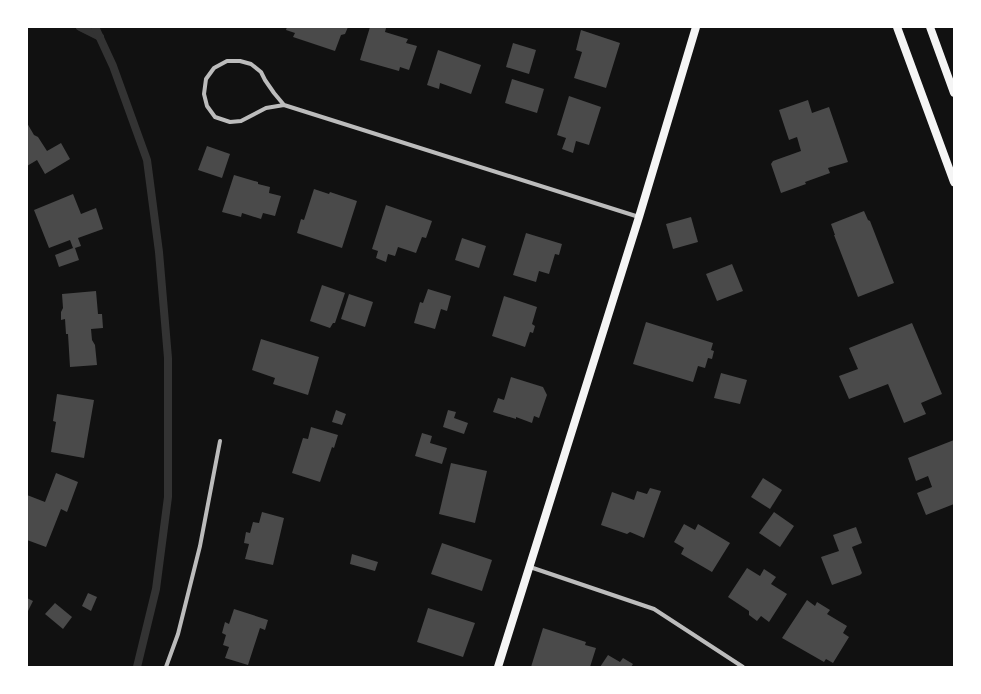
<svg xmlns="http://www.w3.org/2000/svg" width="981" height="694" font-family="'Public Sans',sans-serif">
<style>
.lines{fill:none;stroke-linecap:round;stroke-linejoin:round}
.stream{stroke:#333;stroke-width:8}
.building{fill:#4a4a4a}
.minor{stroke:#bcbcbc;stroke-width:4}
.secondary{stroke:#f5f5f5;stroke-width:8}
</style>
<rect width="100%" height="100%" fill="#111"/>
<g class="lines">
<g class="stream">
<polyline points="80,27 100,37"/>
<polyline points="95,27 113,66 147,160 159,252 168,358 168,497 156,589 137,667"/>
</g>
</g>
<g class="building">
<polygon points="287,27 348,27 345,34 341,35 335,51 293,37 295,33 286,30"/>
<polygon points="370,27 383,27 386,28 385,32 408,39 406,43 417,46 409,70 400,67 399,71 360,60"/>
<polygon points="581,30 620,43 606,88 574,78 582,52 576,50"/>
<polygon points="513,43 536,50 529,74 506,67"/>
<polygon points="438,50 481,65 471,94 440,83 439,89 427,85"/>
<polygon points="512,79 544,89 537,113 505,103"/>
<polygon points="569,96 601,107 589,145 576,141 573,153 562,149 566,138 557,135"/>
<polygon points="808,100 812,113 829,107 848,162 828,168 830,173 805,182 806,184 781,193 771,164 773,161 801,151 797,137 789,140 779,110"/>
<polygon points="27,123 34,135 38,137 47,151 61,143 70,159 45,174 37,160 27,166"/>
<polygon points="207,146 230,154 222,178 198,170"/>
<polygon points="234,175 258,182 258,184 270,187 269,193 281,196 275,216 263,213 261,219 242,213 241,217 222,212"/>
<polygon points="314,189 329,194 330,192 357,201 342,248 297,233 301,219 304,220"/>
<polygon points="73,194 81,214 96,208 103,229 78,238 81,246 75,248 79,260 59,267 55,255 73,248 70,240 49,248 34,210"/>
<polygon points="386,205 432,221 426,238 422,237 416,253 398,247 395,256 388,254 386,262 376,258 378,251 372,249"/>
<polygon points="864,211 868,220 870,221 894,283 858,297 834,235 835,235 831,224"/>
<polygon points="691,217 698,242 673,249 666,224"/>
<polygon points="526,233 562,244 559,255 555,254 549,274 539,271 536,282 513,275"/>
<polygon points="462,238 486,246 479,268 455,260"/>
<polygon points="732,264 743,291 717,301 706,274"/>
<polygon points="322,285 345,293 335,323 333,323 330,328 310,321"/>
<polygon points="428,289 451,296 447,311 441,309 435,329 414,323 420,302 423,303"/>
<polygon points="96,291 98,314 102,314 103,328 91,329 92,340 95,345 97,365 70,367 68,334 66,334 65,319 61,320 61,312 63,308 62,294"/>
<polygon points="349,294 373,302 365,327 341,319"/>
<polygon points="504,296 537,307 532,324 535,326 533,333 530,332 525,347 492,336"/>
<polygon points="646,322 713,343 711,350 714,351 712,359 708,358 705,368 698,366 693,382 633,364"/>
<polygon points="912,323 942,394 921,403 926,414 904,423 888,384 849,399 839,376 858,369 849,348"/>
<polygon points="261,339 319,357 308,395 273,384 275,378 252,370"/>
<polygon points="721,373 747,380 740,404 714,398"/>
<polygon points="511,377 543,387 547,395 539,418 534,416 532,423 516,417 516,419 493,412 498,398 504,400"/>
<polygon points="57,394 94,400 84,458 51,452 56,422 53,421"/>
<polygon points="336,410 346,414 342,425 332,422"/>
<polygon points="448,410 456,412 454,418 468,423 464,434 443,427"/>
<polygon points="311,427 338,435 334,448 332,447 320,482 292,473 303,438 308,439"/>
<polygon points="422,433 432,436 430,443 447,448 442,464 415,456"/>
<polygon points="954,440 954,504 926,515 917,493 932,487 928,476 916,481 908,458"/>
<polygon points="451,463 487,471 475,523 439,514"/>
<polygon points="56,473 78,482 67,512 61,509 46,547 27,540 27,495 45,502"/>
<polygon points="763,478 782,490 770,509 751,497"/>
<polygon points="650,488 661,491 644,538 630,532 627,534 601,525 612,492 634,500 637,491 647,494"/>
<polygon points="262,512 284,518 273,565 245,559 249,544 244,543 246,532 250,533 253,522 259,523"/>
<polygon points="774,512 794,526 780,547 759,533"/>
<polygon points="684,524 695,530 698,524 730,543 712,572 681,554 684,548 674,542"/>
<polygon points="856,527 862,543 852,547 862,573 860,575 832,585 821,557 839,551 833,535"/>
<polygon points="442,543 492,560 482,591 431,574"/>
<polygon points="352,554 378,562 375,571 350,564"/>
<polygon points="747,568 760,576 764,569 776,577 771,584 787,594 769,622 761,616 757,621 749,615 749,611 728,597"/>
<polygon points="88,593 97,597 91,611 82,606"/>
<polygon points="27,598 33,601 27,613"/>
<polygon points="807,600 815,606 817,602 830,610 827,614 847,626 843,633 849,637 833,663 826,659 824,662 782,638"/>
<polygon points="55,603 72,617 63,629 45,614"/>
<polygon points="428,608 475,623 463,657 417,642"/>
<polygon points="234,609 268,620 265,630 260,628 248,665 225,658 229,647 223,645 226,635 222,633 225,622 229,624"/>
<polygon points="543,628 586,642 585,645 596,648 590,667 531,667"/>
<polygon points="608,655 620,662 623,658 633,664 631,667 600,667"/>
</g>
<g class="lines">
<g class="minor">
<polyline points="284,105 274,93 265,80 261,72 251,64 240,61 227,61 214,68 206,79 204,94 207,106 215,117 230,122 241,121 266,108 284,105 639,217"/>
<polyline points="530,567 654,609 743,667"/>
<polyline points="166,667 178,634 200,546 220,441"/>
</g>
<g class="secondary">
<polyline points="897,27 954,182"/>
<polyline points="930,27 954,93"/>
<polyline points="498,667 639,217 696,27"/>
</g>
</g>
<rect width="981" height="694" fill="none" stroke="#ffffff" stroke-width="56"/>
</svg>
